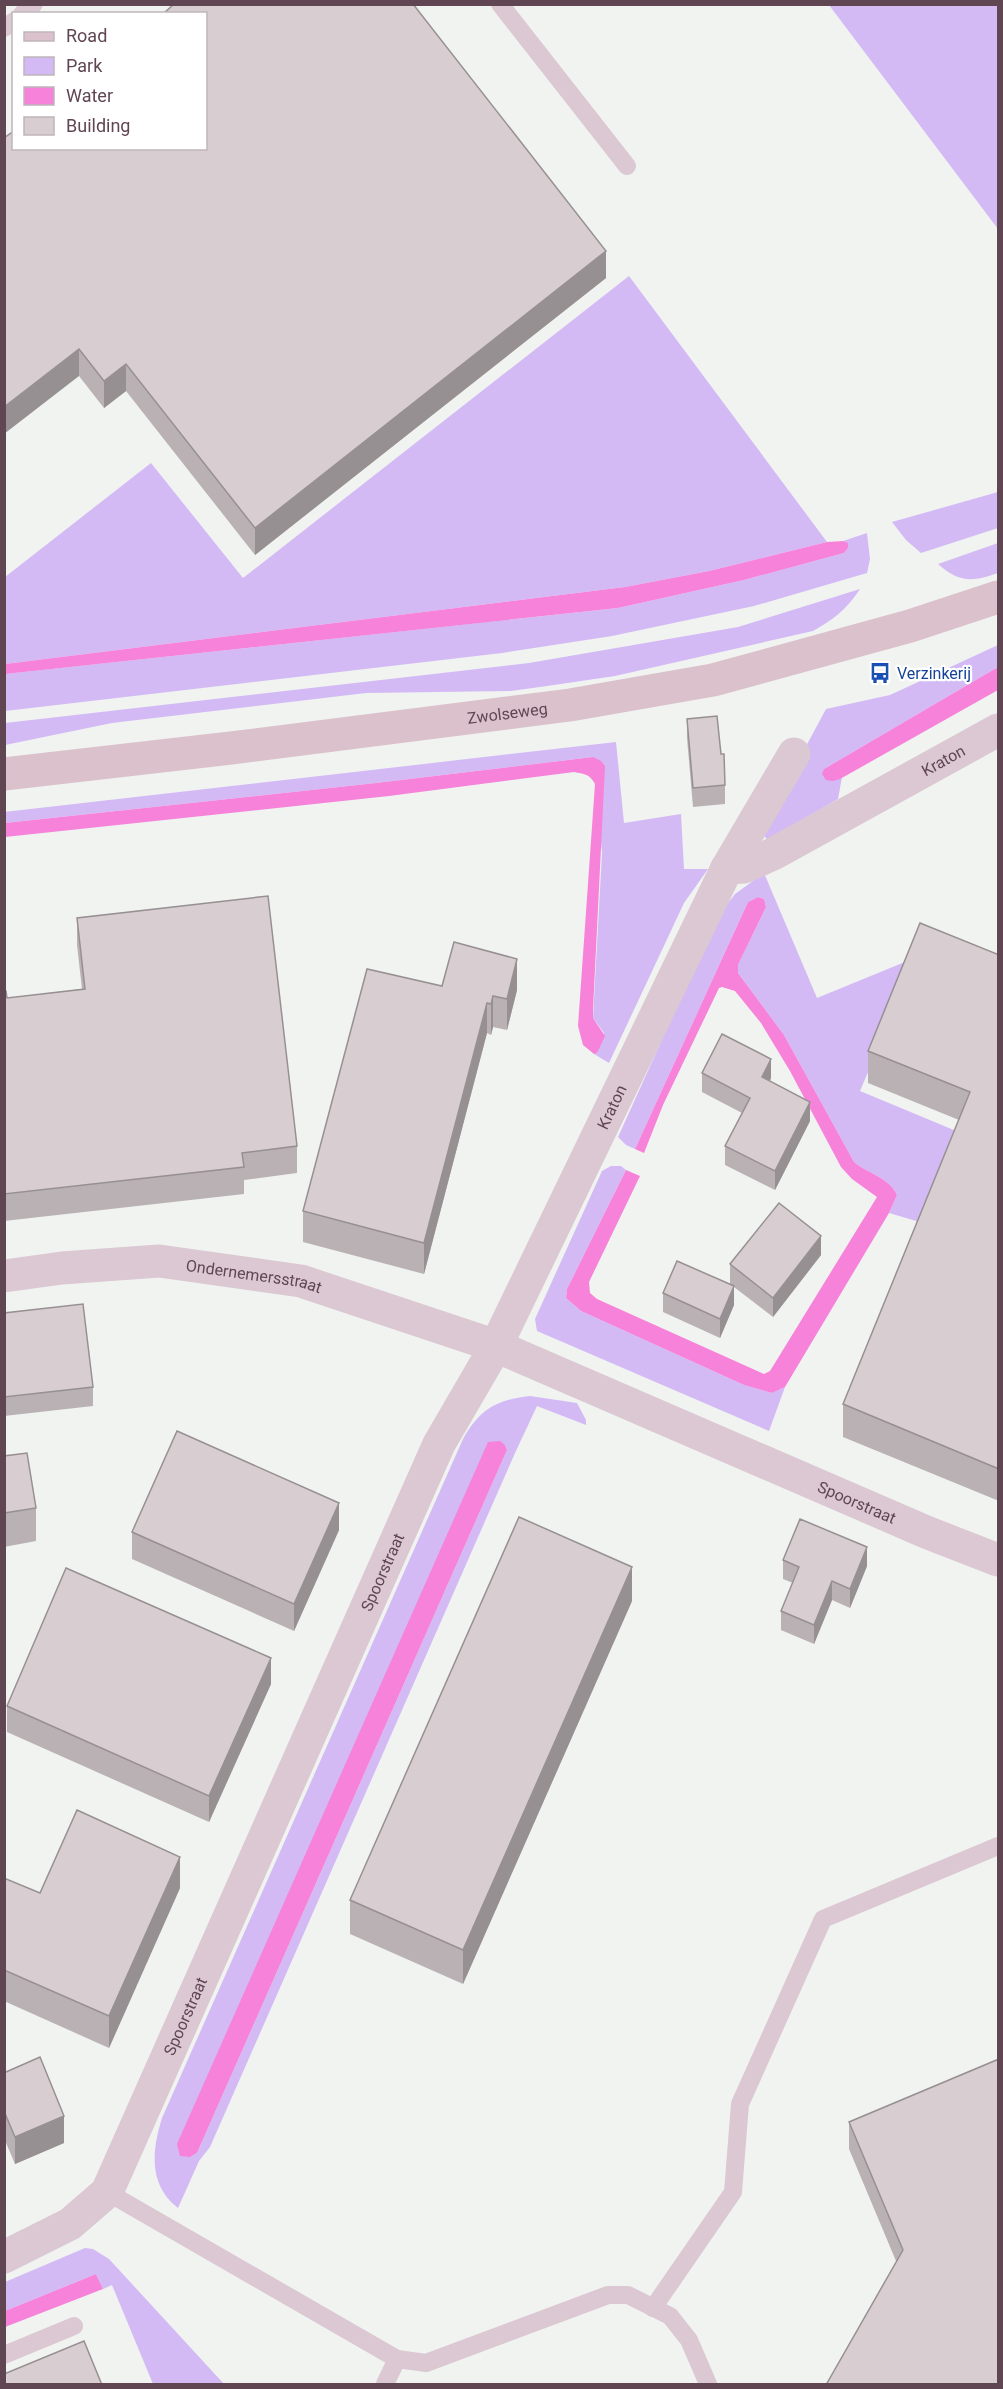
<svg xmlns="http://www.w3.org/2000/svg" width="1003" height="2389" font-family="Roboto,sans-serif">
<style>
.green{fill:#d3baf5;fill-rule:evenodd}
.water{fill:#f682da}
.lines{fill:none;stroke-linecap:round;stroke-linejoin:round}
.service{stroke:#dbc8d2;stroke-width:18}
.minor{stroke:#dbc8d2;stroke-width:33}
.secondary{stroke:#dbc1cc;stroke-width:33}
.wall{fill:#bab1b5}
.shaded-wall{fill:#979093}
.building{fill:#d8ced2;stroke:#979093;stroke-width:1.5}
.labels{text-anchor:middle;stroke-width:4.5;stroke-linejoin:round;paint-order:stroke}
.transit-label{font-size:16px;fill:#164399;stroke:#fff;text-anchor:start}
.street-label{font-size:16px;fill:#604653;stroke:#fff}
</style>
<rect width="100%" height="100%" fill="#f0f3f0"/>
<g class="green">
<polygon points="829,5 998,5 998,229"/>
<polygon points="629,276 827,542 709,571 625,587 5,664 5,577 151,463 243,578"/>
<polygon points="998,492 998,528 921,553 906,540 892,522"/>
<polygon points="867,533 870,559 867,573 754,606 612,636 502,653 5,711 4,674 618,608 744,580 844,553 848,548 847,543 843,541"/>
<path d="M998,543V573C973,582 959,583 938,564Z"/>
<path d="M860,589C847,609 833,620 813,631L615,676L547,686L511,691L366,693L112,723L5,745V723L529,663L738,627Z"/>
<polygon points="998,645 998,667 824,769 840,779 842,777 838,799 776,835 767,839 760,832 826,709 890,695"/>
<polygon points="616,742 624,823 681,814 684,869 708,869 684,903 609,1063 594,1054 597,1053 604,1033 593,1018 602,853 593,757 376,783 5,823 4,812"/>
<path d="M764,873L817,998L917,957L860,1091L961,1133L923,1223L889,1213L897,1195C890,1178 867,1173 854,1162L784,1035L738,973V965L766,907L764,899L758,897L748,902L635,1149L626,1145L618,1137L718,916L735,894Z"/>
<polygon points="611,1166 621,1166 626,1170 567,1289 566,1298 581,1311 744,1385 772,1393 785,1387 769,1431 537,1331 535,1319 602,1171"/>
<path d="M530,1396L577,1403L586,1420V1425L537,1406L515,1453L210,2147L199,2161L178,2208C148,2185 152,2150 162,2118L463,1439C480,1409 496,1400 530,1396ZM505,1445L507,1450L197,2153L190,2157Z"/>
<polygon points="85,2248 93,2249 109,2259 224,2384 153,2384 112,2285 103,2289 96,2274 5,2311 5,2282"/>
</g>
<g class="water">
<polygon points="843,541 848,543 848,548 844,553 744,580 618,608 5,674 5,664 625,587 709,571 827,542"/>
<polygon points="998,667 998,690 840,779 833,781 826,780 822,774 824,769"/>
<path d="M593,757L601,761L605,766L593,1010V1018L605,1036L597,1053L594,1054L583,1045L578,1026L595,784C590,774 584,774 574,772L389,796L5,837V823L376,783Z"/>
<path d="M758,897L764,899L766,907L738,965V973L784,1035L854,1162C867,1173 890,1178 897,1195L889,1213L785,1387L772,1393L744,1385L581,1311L566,1298L567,1289L626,1170L640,1176L589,1282L590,1293L597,1299L764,1374L770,1371L877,1197L852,1179L841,1167L790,1071L761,1023L735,991L722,987L719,988L663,1105L644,1153L635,1149L748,902Z"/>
<polygon points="500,1441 505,1445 507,1450 197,2153 190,2157 180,2156 177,2144 488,1442"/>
<polygon points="96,2274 103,2289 5,2327 5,2311"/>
</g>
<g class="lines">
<g class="service">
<polyline points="500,4 627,166"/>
<polyline points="22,14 34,4"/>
<polyline points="4,28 14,21"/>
<polyline points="107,2192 397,2359 426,2363 608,2295 628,2295 670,2316 689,2340 708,2384"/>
<polyline points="653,2308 733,2192 740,2104 823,1919 998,1846"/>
<polyline points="4,2355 74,2326"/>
<polyline points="385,2384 397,2359"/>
</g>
<g class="minor">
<path id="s1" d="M727,868L744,867L773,854L998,730"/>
<path id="s2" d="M4,1276L62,1268L159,1261L301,1281L496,1346L926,1532L998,1560"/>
<path id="s3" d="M4,2257L70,2224L107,2192L439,1444L496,1346L727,868L794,754"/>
</g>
<path class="secondary" id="s4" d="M4,774L231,748L570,705L713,680L910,626L998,597"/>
</g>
<g class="wall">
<polygon points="4,138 606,278 255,555 126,391 104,408 79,376"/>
<polygon points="687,719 721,754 725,785 725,804 693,807 687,738"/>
<polygon points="77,918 297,1146 297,1173 244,1180 244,1194 4,1221 4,991 7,998 82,989 77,945"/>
<polygon points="999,957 999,1501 843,1437 843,1404 959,1120 868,1083 868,1051"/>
<polygon points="442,986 517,990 507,1030 493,1027 491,1035 487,1033 424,1274 303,1242 303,1211"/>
<polygon points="702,1073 771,1078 770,1081 810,1121 775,1190 725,1165 725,1146 742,1113 702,1092"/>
<polygon points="821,1255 773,1317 734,1287 734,1305 720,1338 663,1312 663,1293 733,1286 730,1284 730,1264"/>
<polygon points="4,1313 93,1387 93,1406 4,1416"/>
<polygon points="4,1456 36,1508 36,1541 4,1547"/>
<polygon points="339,1530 294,1631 132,1559 132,1532"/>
<polygon points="783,1560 867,1566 850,1608 832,1600 814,1644 781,1630 781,1611 793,1583 783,1579"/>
<polygon points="632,1601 463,1984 350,1934 350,1900"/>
<polygon points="271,1684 209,1822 7,1732 7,1706"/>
<polygon points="4,1878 40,1893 180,1888 109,2048 4,2001"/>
<polygon points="4,2069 64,2143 15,2164 4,2138"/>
<polygon points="849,2122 999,2385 896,2261 849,2149"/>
</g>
<g class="shaded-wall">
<polygon points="606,251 606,278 255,555 255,528"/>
<polygon points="79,349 79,376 4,434 4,407"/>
<polygon points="126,364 126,391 104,408 104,381"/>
<polygon points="517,959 517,990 507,1030 507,999"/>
<polygon points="493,996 493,1027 491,1035 491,1004"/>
<polygon points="487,1003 487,1033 424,1274 424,1243"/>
<polygon points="771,1059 771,1078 762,1096 762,1077"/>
<polygon points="810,1102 810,1121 775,1190 775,1171"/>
<polygon points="821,1236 821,1255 773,1317 773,1298"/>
<polygon points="734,1286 734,1305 720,1338 720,1319"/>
<polygon points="339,1503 339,1530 294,1631 294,1604"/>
<polygon points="867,1547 867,1566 850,1608 850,1589"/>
<polygon points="632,1567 632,1601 463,1984 463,1950"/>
<polygon points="832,1581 832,1600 814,1644 814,1625"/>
<polygon points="271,1658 271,1684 209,1822 209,1796"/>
<polygon points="180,1857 180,1888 109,2048 109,2016"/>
<polygon points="64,2116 64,2143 15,2164 15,2137"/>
</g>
<g class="building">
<polygon points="174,4 413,4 606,251 255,528 126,364 104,381 79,349 4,407 4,138 14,131 14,148 206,148 206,14 163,14"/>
<polygon points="717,716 721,754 724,754 725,785 693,788 687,719"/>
<polygon points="268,896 297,1146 242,1153 244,1167 4,1194 4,991 6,991 7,998 85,989 77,918"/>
<polygon points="920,923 997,954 999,957 999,1469 843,1404 970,1092 868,1051"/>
<polygon points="454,942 517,959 507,999 493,996 491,1004 487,1003 424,1243 303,1211 367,969 442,986"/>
<polygon points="722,1034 771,1059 762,1077 810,1102 775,1171 725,1146 750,1098 702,1073"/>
<polygon points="779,1203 821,1236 773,1298 730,1264"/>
<polygon points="677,1261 734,1286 720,1319 663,1293"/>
<polygon points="83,1304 93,1387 4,1397 4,1313"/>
<polygon points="177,1431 339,1503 294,1604 132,1532"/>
<polygon points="27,1453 36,1508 4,1513 4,1456"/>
<polygon points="519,1517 632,1567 463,1950 350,1900"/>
<polygon points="800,1519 867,1547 850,1589 832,1581 814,1625 781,1611 799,1567 783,1560"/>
<polygon points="66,1568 271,1658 209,1796 7,1706"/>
<polygon points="77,1810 180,1857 109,2016 4,1970 4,1878 40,1893"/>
<polygon points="40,2057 64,2116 15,2137 4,2111 4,2069 6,2072"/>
<polygon points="999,2059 999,2385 826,2385 903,2250 849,2122"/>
<polygon points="84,2341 102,2385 4,2385 4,2374"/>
</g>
<defs>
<symbol id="bus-bare" viewBox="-9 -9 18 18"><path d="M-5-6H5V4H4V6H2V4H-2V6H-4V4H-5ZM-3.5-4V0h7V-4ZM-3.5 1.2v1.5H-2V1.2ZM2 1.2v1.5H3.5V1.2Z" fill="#1a4fb4" stroke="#fff" stroke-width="2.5" paint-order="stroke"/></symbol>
</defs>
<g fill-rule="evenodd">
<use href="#bus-bare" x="865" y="658" width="30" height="30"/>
</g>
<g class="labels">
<g class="transit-label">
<text x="897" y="679">Verzinkerij</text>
</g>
<g class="street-label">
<text dy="6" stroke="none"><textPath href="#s4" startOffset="507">Zwolseweg</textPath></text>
<text dy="6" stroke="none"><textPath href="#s1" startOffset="243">Kraton</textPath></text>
<text dy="6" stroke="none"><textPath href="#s3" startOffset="1320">Kraton</textPath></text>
<text dy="6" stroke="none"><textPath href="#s2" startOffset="252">Ondernemersstraat</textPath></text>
<text dy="6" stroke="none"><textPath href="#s2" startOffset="898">Spoorstraat</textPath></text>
<text dy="6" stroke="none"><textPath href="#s3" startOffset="801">Spoorstraat</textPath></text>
<text dy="6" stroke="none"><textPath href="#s3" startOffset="315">Spoorstraat</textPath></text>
</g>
</g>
<rect width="1003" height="2389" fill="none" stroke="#604653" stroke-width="12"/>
<rect x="12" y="12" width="195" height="138" fill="#ffffff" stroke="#bfb5ba" stroke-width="1.5"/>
<rect x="24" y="32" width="30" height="9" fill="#dbc1cc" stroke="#bfb5ba" stroke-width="1.5"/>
<text x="66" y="42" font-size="18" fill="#604653">Road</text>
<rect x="24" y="57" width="30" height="18" fill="#d3baf5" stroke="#bfb5ba" stroke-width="1.5"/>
<text x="66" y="72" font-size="18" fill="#604653">Park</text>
<rect x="24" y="87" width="30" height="18" fill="#f682da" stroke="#bfb5ba" stroke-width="1.5"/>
<text x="66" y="102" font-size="18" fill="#604653">Water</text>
<rect x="24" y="117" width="30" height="18" fill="#d8ced2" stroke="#bfb5ba" stroke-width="1.5"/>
<text x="66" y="132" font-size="18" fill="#604653">Building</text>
</svg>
